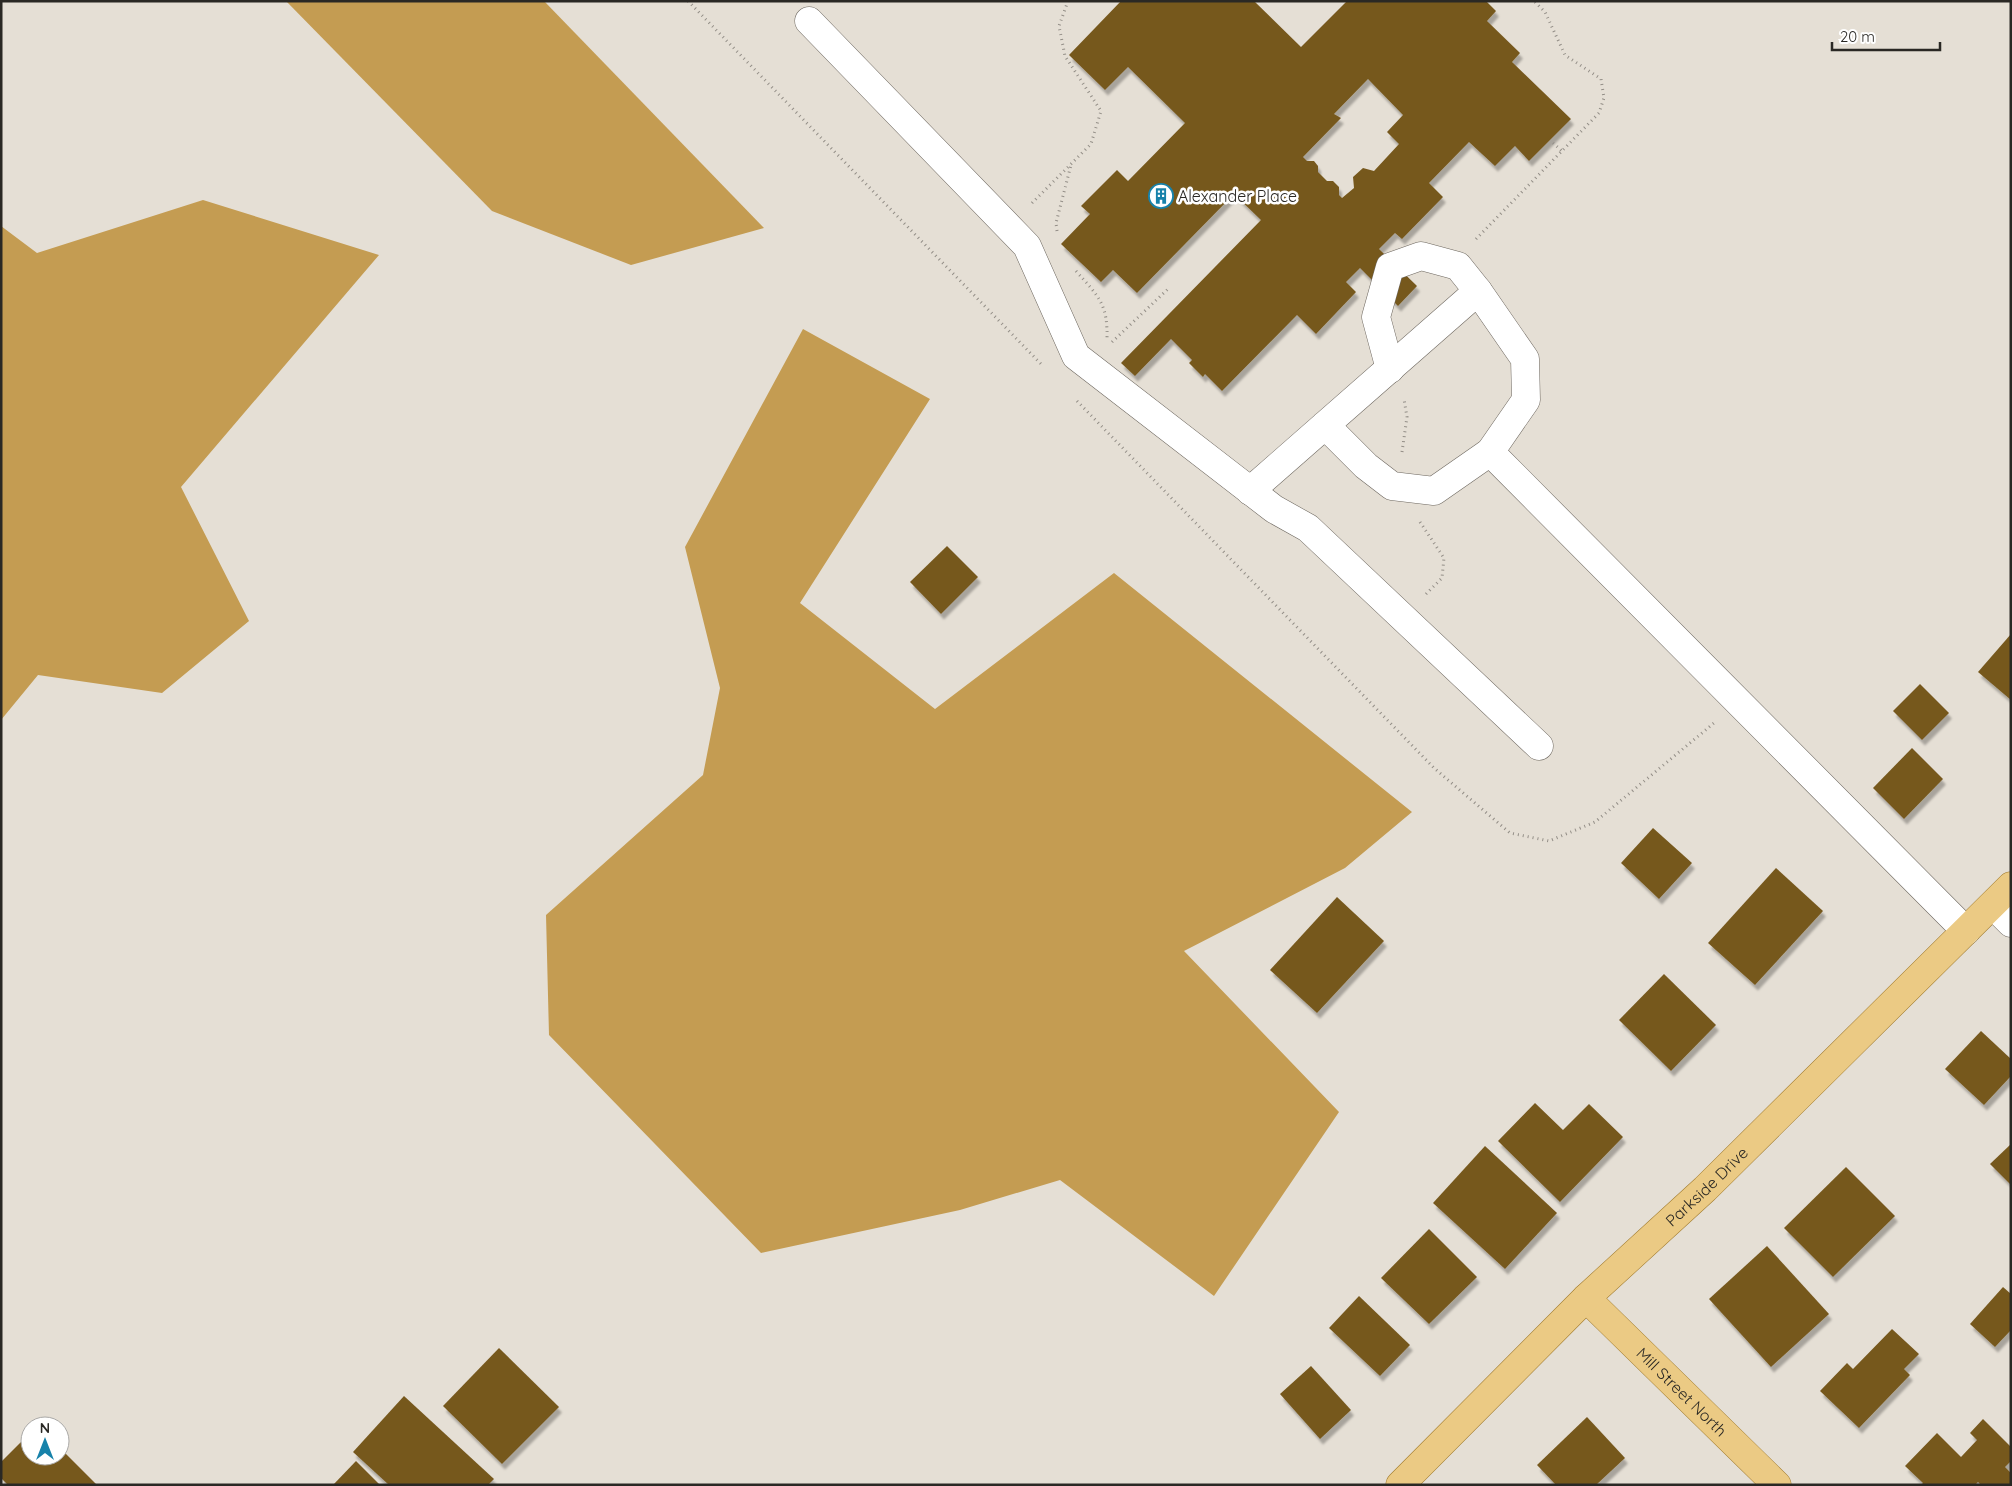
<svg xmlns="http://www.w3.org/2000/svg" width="2012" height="1486" font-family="Quicksand,sans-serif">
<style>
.forest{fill:#c49c52}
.building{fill:#76581e;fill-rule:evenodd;filter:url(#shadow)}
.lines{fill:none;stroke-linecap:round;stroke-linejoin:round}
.minor-casing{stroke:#6d675f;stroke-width:29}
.major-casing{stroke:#9f7a2d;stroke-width:29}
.path{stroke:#938e87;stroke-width:3;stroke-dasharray:1 4;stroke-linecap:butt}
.minor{stroke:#fff;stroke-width:28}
.major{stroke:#ebca84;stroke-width:28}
.labels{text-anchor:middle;stroke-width:5;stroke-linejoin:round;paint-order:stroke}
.poi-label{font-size:16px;fill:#2a2824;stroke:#fff;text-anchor:start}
.street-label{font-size:16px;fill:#2a2824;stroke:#fff}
</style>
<defs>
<filter id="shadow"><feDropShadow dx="3" dy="5.5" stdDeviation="1" flood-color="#0004"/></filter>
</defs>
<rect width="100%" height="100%" fill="#e5dfd5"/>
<g class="forest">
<polygon points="286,1 544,1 764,228 631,265 492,211"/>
<polygon points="203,200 379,255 181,487 249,621 162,693 38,675 1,720 1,226 37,253"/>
<polygon points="803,329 930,399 800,603 935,709 1114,573 1412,812 1345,868 1184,951 1339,1112 1214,1296 1060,1180 960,1210 761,1253 549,1035 546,915 703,775 720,688 685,547"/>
</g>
<g class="building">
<path d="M1121,1H1254L1301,47L1347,1H1486L1496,11L1487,21L1520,53L1512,62L1571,119L1529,161L1515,146L1495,166L1469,142L1429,183L1443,197L1402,239L1395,233L1379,249L1417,286L1398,306L1360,268L1346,282L1356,292L1316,334L1297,315L1222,391L1205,374L1203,377L1189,363L1192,360L1171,339L1135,376L1121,363L1261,220L1234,194L1137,293L1113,270L1101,282L1061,244L1090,214L1081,206L1117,170L1128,181L1185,123L1128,67L1105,90L1069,55ZM1368,79L1403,115L1387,132L1399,144L1374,171L1363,168L1353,177L1354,188L1342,198L1339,195V187L1333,181H1327L1318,172V166L1314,161H1307L1303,157L1341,118L1334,114Z"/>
<polygon points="947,546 978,577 941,614 910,582"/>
<polygon points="2011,634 2011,700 1978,672"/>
<polygon points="1920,684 1949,713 1922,740 1893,711"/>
<polygon points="1912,748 1943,779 1904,819 1873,788"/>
<polygon points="1653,828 1692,863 1659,899 1621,863"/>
<polygon points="1776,868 1823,911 1755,985 1708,943"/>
<polygon points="1337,897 1384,941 1317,1013 1270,970"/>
<polygon points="1664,974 1716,1025 1671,1071 1619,1020"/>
<polygon points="1981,1031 2011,1059 2011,1076 1984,1105 1945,1069"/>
<polygon points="1535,1103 1563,1130 1589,1104 1623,1137 1560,1202 1498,1141"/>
<polygon points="2011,1144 2011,1185 1990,1164"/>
<polygon points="1485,1146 1557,1213 1505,1269 1433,1203"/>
<polygon points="1846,1167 1895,1216 1833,1277 1784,1228"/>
<polygon points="1429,1229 1477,1277 1429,1324 1381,1278"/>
<polygon points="1767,1246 1829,1314 1771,1367 1709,1299"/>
<polygon points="2003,1287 2011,1294 2011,1330 1995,1347 1970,1324"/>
<polygon points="1359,1296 1410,1345 1380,1376 1329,1328"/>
<polygon points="1892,1329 1919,1354 1904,1369 1910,1375 1859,1428 1820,1391 1847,1363 1853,1369"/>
<polygon points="499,1348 559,1407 502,1464 443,1406"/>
<polygon points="1311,1366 1351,1410 1320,1439 1280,1394"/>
<polygon points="404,1396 494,1479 488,1485 389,1485 353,1452"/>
<polygon points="1587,1417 1625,1458 1596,1485 1556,1485 1537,1465"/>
<polygon points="1983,1419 2011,1447 2011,1461 2005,1467 2011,1473 2011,1485 1981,1485 1978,1482 1975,1485 1921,1485 1923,1483 1905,1466 1937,1433 1961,1457 1977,1440 1970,1433"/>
<polygon points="30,1433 30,1456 60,1456 60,1448 97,1485 8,1485 1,1478 1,1462"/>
<polygon points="356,1461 380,1485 333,1485"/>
</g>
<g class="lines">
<defs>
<g id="minor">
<polyline points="809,21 1027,246 1076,356 1274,509 1308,528 1539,746"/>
<polyline points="1390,369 1376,317 1390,267 1421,256 1458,266 1478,291"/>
<polyline points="1490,452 1966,931"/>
<polyline points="1250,491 1478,291 1525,359 1526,400 1490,452 1434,491 1392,486 1366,466 1325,425"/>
<polyline points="1993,905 2011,923"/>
</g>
<g id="major">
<path id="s1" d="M1586,1298L1777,1485"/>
<path id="s2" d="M1400,1485L1586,1298L1705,1189L2011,886"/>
</g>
</defs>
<use href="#minor" class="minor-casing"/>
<use href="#major" class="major-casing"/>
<g class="path">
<polyline points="688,1 1043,366"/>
<polyline points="1553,143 1562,151"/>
<polyline points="1032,203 1091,144 1101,111 1065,56 1059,26 1068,1"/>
<polyline points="1057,231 1056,223 1071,165"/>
<polyline points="1476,239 1599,113 1604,98 1601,79 1565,55 1545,12 1534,1"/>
<path d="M1076,271C1099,297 1108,304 1107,340"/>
<polyline points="1112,342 1168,289"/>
<polyline points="1077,401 1434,768 1510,833 1549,841 1595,822 1714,723"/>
<polyline points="1402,452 1407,417 1404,399"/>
<polyline points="1420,522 1444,558 1442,578 1426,594"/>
</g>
<use href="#minor" class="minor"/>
<use href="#major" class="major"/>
</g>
<defs>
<symbol id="building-ring" viewBox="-11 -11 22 22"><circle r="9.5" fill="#fff" stroke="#1782aa" stroke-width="1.5"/><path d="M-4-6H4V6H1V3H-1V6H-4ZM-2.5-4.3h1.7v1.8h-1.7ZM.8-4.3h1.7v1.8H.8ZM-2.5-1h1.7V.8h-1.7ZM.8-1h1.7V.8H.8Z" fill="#1782aa"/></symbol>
</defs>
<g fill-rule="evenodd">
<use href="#building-ring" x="1147" y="182" width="28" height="28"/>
</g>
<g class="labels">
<g class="poi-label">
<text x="1178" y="202">Alexander Place</text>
</g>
<g class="street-label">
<text dy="6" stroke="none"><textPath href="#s2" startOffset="428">Parkside Drive</textPath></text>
<text dy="6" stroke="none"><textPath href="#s1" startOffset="134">Mill Street North</textPath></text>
</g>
</g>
<rect width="2012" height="1486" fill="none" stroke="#2a2824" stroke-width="5"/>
<g transform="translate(45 1441)"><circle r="24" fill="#ffffff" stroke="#aaa9a7"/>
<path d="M0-4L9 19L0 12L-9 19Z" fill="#1782aa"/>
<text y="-8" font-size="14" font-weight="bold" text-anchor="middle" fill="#2a2824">N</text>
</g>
<path d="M1832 42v8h108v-8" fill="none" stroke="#2a2824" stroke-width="2.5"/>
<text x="1840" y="42" font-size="15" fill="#2a2824" stroke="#ffffff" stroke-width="4" paint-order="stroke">20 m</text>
</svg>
